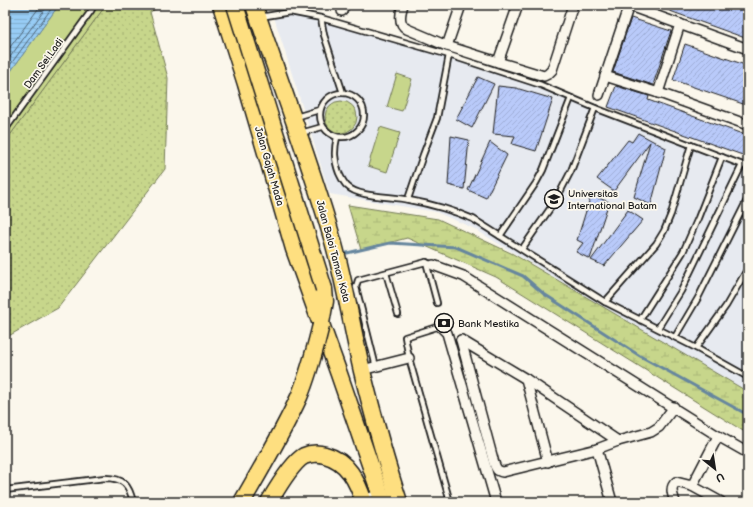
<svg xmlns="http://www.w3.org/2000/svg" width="753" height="507" font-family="'Balsamiq Sans',sans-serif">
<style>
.built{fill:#e7eaf0}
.grass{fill:url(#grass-dots);stroke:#727954}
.wetland{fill:url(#wetland-marsh);stroke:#727954}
.green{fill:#c7d68b;stroke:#727954}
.water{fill:url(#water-rules);stroke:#66869e}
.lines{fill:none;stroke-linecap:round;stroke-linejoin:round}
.shore{stroke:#4d6273;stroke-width:1}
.stream{stroke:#66869e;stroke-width:3}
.building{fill:url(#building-hatch);stroke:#1c1c1c}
.lane-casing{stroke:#1c1c1c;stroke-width:8}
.street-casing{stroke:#1c1c1c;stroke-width:12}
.highway-casing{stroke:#1c1c1c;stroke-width:19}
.lane{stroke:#fbf7ec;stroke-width:4.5}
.street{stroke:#fbf7ec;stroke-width:9}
.highway{stroke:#fedf80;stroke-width:16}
.highway-bridge-casing{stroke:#1c1c1c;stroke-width:19;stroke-linecap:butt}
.highway-bridge{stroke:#fedf80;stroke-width:16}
.labels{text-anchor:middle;stroke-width:3.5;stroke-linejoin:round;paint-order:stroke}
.street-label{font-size:10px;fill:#1c1c1c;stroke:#fbf7ec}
.poi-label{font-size:10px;fill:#1c1c1c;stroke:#fbf7ec;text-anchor:start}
</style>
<defs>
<pattern id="grass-dots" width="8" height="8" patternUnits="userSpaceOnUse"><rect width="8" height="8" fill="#c7d68b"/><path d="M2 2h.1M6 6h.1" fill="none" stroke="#aab777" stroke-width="1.8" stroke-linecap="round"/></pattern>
<pattern id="wetland-marsh" width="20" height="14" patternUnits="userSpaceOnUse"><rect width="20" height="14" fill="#c7d68b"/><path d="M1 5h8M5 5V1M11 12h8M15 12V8" fill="none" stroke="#aab777"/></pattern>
<pattern id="water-rules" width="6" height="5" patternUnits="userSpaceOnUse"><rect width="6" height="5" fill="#97ccf5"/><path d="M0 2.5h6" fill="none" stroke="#82afd1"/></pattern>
<pattern id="building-hatch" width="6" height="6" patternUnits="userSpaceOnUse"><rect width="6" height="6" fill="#b9cafa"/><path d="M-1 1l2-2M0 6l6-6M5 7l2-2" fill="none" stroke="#9eadd6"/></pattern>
</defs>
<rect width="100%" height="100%" fill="#fbf7ec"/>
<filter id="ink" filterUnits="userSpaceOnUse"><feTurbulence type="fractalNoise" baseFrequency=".025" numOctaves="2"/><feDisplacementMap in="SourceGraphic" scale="8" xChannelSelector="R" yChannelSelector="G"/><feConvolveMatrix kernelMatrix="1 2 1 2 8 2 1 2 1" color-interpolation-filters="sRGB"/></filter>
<g filter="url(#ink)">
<polygon class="built" points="294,9 469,59 532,79 651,128 748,163 748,392 617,316 473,228 436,212 330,194 273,14 284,10"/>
<g class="grass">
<polygon points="106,5 163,5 150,12 168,78 165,169 58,308 5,338 5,142"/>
<circle cx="341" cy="117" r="16"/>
</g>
<polygon class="wetland" points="348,205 438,219 513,254 748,392 748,434 496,277 407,238 361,250"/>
<g class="green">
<polygon points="59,5 106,5 5,142 5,79"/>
<polygon points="397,74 412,79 402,111 387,107"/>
<polygon points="380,127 400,133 387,172 368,166"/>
</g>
<polygon class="water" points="5,5 59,5 5,79"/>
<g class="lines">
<g class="shore">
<polyline points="5,54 41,5"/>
<polyline points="5,64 48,5"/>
<polyline points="5,72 54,5"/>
</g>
<polyline class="stream" points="347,253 390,243 456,247 523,276 544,294 640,356 748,415"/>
</g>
<g class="building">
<polygon points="656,5 748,5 748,39 656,6"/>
<polygon points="631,18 671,31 653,85 613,72"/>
<polygon points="685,44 748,66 748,100 746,105 673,80"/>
<polygon points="478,77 494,84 472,128 456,119"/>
<polygon points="498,86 516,88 553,99 536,151 512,144 515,136 493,134"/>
<polygon points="616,86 649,96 648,100 748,136 748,157 608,107"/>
<polygon points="638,133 666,148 651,205 634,197 650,142 614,191 597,179 628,140 632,142"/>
<polygon points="451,136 469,140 464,189 448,185"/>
<polygon points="490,142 507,155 486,198 468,190"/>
<polygon points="591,195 609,202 590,259 576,252 583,243 577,240"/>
<polygon points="628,210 643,220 604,266 591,260"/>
</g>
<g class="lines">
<defs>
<g id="lane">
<polyline points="260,17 290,12 321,18"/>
<circle cx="342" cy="115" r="22"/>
<polyline points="343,93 324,35 321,18 449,55 541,85 595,108 748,167"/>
<polyline points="296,117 319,110"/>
<polyline points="5,130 91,11 94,5"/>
<polyline points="301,133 322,127"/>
<path d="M337,137C334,150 334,160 339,173C341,177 343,182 347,186C359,198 392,196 409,200C431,204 452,210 473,219L605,302L696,348L748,377"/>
<polyline points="408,199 423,155 437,118 449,55"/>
<polyline points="500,236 536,183 543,170 571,98"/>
<polyline points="522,249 556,200 571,171 595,108"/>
<polyline points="426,262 437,303"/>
<polyline points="386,273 398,314"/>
<polyline points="605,302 656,244 664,231 671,214 691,145"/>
<polyline points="640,320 683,252 698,218 722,157"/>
<polyline points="440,326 405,337 409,358 450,502"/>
<polyline points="658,328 681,291 742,165"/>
<polyline points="675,337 698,298 748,198"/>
<polyline points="696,348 726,306 748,268"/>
<polyline points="376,367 356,287 358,280 426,262 433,265"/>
<path d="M5,490L105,478C124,478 129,485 133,502"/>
<polyline points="351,502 377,493"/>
</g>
<g id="street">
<path d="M403,5C400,14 398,24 407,29L447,46L498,62L544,76L548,74L552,70L573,5"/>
<polyline points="627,5 748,49"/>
<polyline points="342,11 344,5"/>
<polyline points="447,46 461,5"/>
<polyline points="498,62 518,5"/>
<polyline points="605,76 665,95 748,125"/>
<polyline points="658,93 680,24"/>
<polyline points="599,95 629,5"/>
<polyline points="433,265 463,276 718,436 748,453"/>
<polyline points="440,326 447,333 496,502"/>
<path d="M461,340L494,463C496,469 497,471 503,472L597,449L618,441L651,432L659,427L674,407"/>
<polyline points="461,340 526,379 618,441"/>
<polyline points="362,370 409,358"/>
<polyline points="526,379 548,462"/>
<polyline points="597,449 612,502"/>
<polyline points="692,486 718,436"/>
<path d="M675,502C673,495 669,488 676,482L692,486L721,502"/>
</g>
<g id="highway">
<polyline points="221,5 246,84 294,249 339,374 383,502"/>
<path d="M254,5C280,83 310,161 333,241C345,283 352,328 362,371C373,415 385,459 399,502"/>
<polyline points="321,323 325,301 324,289"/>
<path d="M269,502C276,490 293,462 304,456C311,453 318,453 325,455C348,461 357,481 364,502"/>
</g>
</defs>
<use href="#lane" class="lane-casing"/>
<use href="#street" class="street-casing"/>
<use href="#highway" class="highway-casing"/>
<use href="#lane" class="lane"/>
<use href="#street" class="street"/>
<use href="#highway" class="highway"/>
<defs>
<g id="highway-bridge">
<polyline points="235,5 324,289"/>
<path d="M242,502C261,469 283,432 299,397C309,374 315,349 321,325"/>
</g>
</defs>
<use href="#highway-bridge" class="highway-bridge-casing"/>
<use href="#highway-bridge" class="highway-bridge"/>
</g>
</g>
<defs>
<symbol id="university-ring" viewBox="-11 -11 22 22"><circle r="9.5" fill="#fbf7ec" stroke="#1c1c1c" stroke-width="1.5"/><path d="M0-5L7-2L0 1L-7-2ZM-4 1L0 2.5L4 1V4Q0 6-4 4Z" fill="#1c1c1c"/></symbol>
<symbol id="bank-ring" viewBox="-11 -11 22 22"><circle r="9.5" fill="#fbf7ec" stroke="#1c1c1c" stroke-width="1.5"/><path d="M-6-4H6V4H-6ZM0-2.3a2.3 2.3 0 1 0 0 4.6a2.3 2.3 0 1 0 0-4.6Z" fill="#1c1c1c"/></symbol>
</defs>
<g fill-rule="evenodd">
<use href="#university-ring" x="543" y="188" width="22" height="22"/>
<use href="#bank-ring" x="433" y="312" width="22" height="22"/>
</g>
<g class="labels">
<g class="street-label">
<text transform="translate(43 63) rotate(-54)" y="4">Dam Sei.Ladi</text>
<text transform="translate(270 166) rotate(74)" y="4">Jalan Gajah Mada</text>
<text transform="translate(334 251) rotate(75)" y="4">Jalan Baloi Taman Kota</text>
</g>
<g class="poi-label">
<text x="568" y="197">Universitas<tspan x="568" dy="12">International Batam</tspan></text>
<text x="458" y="327">Bank Mestika</text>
</g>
</g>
<rect width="753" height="507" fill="none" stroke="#fbf7ec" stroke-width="20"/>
<rect x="10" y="10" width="733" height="487" fill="none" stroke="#1c1c1c" stroke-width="1.5" filter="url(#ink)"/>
<g transform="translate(715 469) rotate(150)" stroke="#fbf7ec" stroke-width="3" paint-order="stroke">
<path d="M0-3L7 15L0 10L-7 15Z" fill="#1c1c1c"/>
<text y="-6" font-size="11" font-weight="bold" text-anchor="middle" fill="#1c1c1c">U</text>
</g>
</svg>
